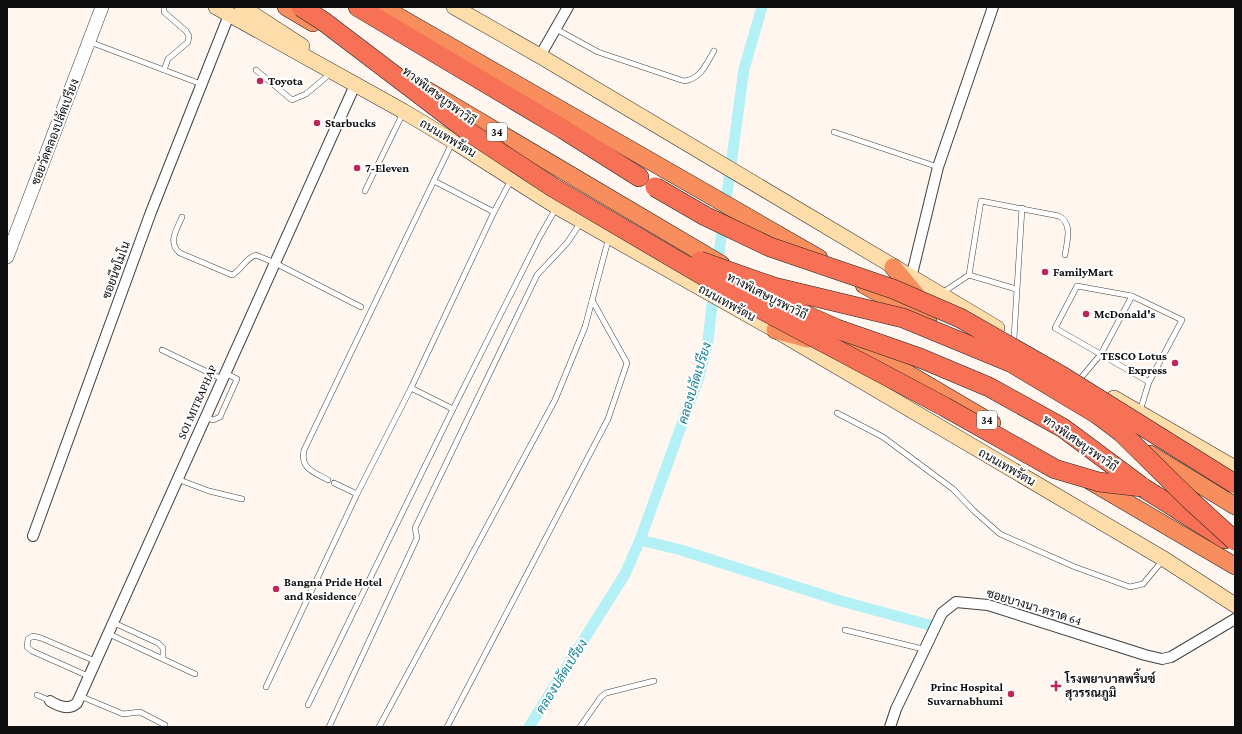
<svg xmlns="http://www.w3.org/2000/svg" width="1242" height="734" font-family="'Crimson Pro',Sarabun,serif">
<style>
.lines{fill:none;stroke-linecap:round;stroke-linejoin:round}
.canal{stroke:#b3f1f7;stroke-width:11}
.service-casing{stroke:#414141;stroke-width:6}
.minor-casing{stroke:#414141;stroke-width:12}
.tertiary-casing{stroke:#414141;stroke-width:14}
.secondary-casing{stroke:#303030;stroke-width:16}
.trunk-casing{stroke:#1f1f1f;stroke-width:18}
.motorway-casing{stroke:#1f1f1f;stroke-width:20}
.service{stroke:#fff;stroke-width:5}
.minor{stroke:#fff;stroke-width:10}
.tertiary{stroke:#fff;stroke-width:13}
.secondary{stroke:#fda;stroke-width:15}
.trunk{stroke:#f88e5d;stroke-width:17}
.motorway{stroke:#f67156;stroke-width:19}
.motorway-bridge-casing{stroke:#1f1f1f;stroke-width:20;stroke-linecap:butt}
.motorway-bridge{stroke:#f67156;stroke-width:19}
.poi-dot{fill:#c02458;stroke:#fff;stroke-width:1.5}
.labels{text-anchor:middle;stroke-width:4;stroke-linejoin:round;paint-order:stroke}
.shield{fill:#fff;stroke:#565656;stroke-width:1}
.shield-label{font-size:11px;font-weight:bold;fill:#0e0e0e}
.poi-label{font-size:12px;font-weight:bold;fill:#0e0e0e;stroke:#fff;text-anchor:start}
.street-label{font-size:12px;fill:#0e0e0e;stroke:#fff}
.water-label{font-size:13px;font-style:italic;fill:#158194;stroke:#fff}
</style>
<rect width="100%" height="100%" fill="#fff7ef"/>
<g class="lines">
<g class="canal">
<polyline points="717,267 744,69 762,7"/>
<polyline points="640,540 681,550 841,601 933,626"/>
<polyline points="529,727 625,574 640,540 699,377 708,341 714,288"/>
</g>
<defs>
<g id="service">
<polyline points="164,7 164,12 186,31 189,36 188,42 168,59 164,70"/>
<path d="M556,29L598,52L684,81C701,79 706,64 714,51"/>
<polyline points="90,42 201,84"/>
<polyline points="256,70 292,100 306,94 331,73"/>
<polyline points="834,132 938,167"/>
<polyline points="434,181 494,212"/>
<polyline points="365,191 403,113"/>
<path d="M182,217C177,229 167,243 180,253L232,275C242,270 245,258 256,255L275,263L361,307"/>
<polyline points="969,275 1016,289"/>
<path d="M942,293L969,275L981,201L1059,216C1073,224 1067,241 1065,255"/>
<polyline points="1132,296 1077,286 1055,328 1149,382"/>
<polyline points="1014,338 1022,208"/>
<polyline points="162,350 222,379"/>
<polyline points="1080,379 1101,354 1132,296 1182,320 1149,382 1140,411"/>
<polyline points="411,388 494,212 511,180"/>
<polyline points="837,413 883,437 953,489 974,511 1000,534 1075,567 1130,587 1143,584 1163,560"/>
<polyline points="205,417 213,420 220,417 237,379 225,373"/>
<polyline points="177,479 209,491 242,499"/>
<path d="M328,480C314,472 300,469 304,450L452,143"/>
<polyline points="334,483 357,494 411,388 453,409 539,238 556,208"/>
<polyline points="112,622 158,643 163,648 163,659"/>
<polyline points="845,630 923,649"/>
<polyline points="107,633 195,674"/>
<polyline points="88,676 32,651 27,647 28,639 33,636 41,638 95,661"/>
<polyline points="266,687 357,494"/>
<polyline points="37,695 46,699"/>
<polyline points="80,696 123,714 140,712 165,725"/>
<polyline points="308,705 453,409"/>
<polyline points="329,727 417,538 415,528 537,275 567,243 581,222"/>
<polyline points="379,727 555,400 585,327 609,237"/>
<polyline points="447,727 608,419 627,363 592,300"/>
<polyline points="580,727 601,697 606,693 654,681"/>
</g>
<g id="minor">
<polyline points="540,56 568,7"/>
<polyline points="911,278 938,167 993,7"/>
<polyline points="33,536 151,212 229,15"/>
<path d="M50,701C58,706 69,711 77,703L355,85"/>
<polyline points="890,727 896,709 942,613 956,602 988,605 1145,655 1162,659 1171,657 1235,619"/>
</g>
<polyline id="tertiary" points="7,257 102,7"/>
<g id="secondary">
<polyline points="216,7 403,111 453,141 557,207 775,330 1164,559 1235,605"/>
<polyline points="242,7 302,46"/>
<polyline points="454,7 540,56 997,328"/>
<polyline points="1114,398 1235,468"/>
</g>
<g id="trunk">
<polyline points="286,7 313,23"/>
<polyline points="382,7 819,258"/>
<polyline points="420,86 721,264"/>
<polyline points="893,267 922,302"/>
<polyline points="864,285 928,321"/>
<polyline points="775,330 808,339"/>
<polyline points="848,338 992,423"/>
<polyline points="1150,454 1235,506"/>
<polyline points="1090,481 1235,566"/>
</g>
<g id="motorway">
<polyline points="358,7 563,129 639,177"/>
<polyline points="1142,487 1225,539"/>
</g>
</defs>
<use href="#service" class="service-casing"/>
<use href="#minor" class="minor-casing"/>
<use href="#tertiary" class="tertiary-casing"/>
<use href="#secondary" class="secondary-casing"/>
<use href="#trunk" class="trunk-casing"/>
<use href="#motorway" class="motorway-casing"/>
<use href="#service" class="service"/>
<use href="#minor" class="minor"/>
<use href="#tertiary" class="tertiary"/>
<use href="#secondary" class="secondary"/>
<use href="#trunk" class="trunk"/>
<use href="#motorway" class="motorway"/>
<defs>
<g id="motorway-bridge">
<polyline points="301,7 323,21 469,132 554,188 755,306 945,407 1055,469 1099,482 1142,487"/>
<polyline points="655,187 705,216 770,247 893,289 960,318 1062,376 1235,484"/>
<polyline points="700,261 774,287 903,318 1012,363 1097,414 1121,432 1190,500 1235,541"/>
<polyline points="764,296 837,329 920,358 989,387 1063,428 1141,486"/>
</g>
</defs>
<use href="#motorway-bridge" class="motorway-bridge-casing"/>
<use href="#motorway-bridge" class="motorway-bridge"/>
</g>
<g class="poi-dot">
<circle cx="260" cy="81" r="4"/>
<circle cx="317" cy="123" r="4"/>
<circle cx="357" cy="168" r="4"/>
<circle cx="1045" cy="272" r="4"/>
<circle cx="1086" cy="314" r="4"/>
<circle cx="1175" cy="363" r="4"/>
<circle cx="276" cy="589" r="4"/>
<path d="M1054 680h4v4h4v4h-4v4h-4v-4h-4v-4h4z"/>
<circle cx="1011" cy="694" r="4"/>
</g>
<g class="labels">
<g class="shield">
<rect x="487" y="123" width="20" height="18" rx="3"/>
<rect x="977" y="411" width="20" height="18" rx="3"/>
</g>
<g class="shield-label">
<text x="497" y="136">34</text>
<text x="987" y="424">34</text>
</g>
<g class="poi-label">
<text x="268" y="85">Toyota</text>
<text x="325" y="127">Starbucks</text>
<text x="365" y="172">7-Eleven</text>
<text x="1053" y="276">FamilyMart</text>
<text x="1094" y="318">McDonald's</text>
<text x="1167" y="360" text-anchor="end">TESCO Lotus<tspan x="1167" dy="14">Express</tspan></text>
<text x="284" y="586">Bangna Pride Hotel<tspan x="284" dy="14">and Residence</tspan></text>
<text x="1065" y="683">โรงพยาบาลพริ้นซ์<tspan x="1065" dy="14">สุวรรณภูมิ</tspan></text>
<text x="1003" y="691" text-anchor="end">Princ Hospital<tspan x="1003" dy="14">Suvarnabhumi</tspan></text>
</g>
<g class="street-label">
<text transform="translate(439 96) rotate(37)" y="4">ทางพิเศษบูรพาวิถี</text>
<text transform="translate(55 132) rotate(-69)" y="4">ซอยวัดคลองปลัดเปรียง</text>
<text transform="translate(448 138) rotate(31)" y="4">ถนนเทพรัตน</text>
<text transform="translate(116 270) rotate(-70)" y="4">ซอยนีชโมโน</text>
<text transform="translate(767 296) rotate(27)" y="4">ทางพิเศษบูรพาวิถี</text>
<text transform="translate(727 303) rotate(29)" y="4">ถนนเทพรัตน</text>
<text transform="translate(197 402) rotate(-66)" y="4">SOI MITRAPHAP</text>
<text transform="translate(1080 443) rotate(35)" y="4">ทางพิเศษบูรพาวิถี</text>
<text transform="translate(1007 467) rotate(30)" y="4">ถนนเทพรัตน</text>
<text transform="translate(1034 607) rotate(17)" y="4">ซอยบางนา-ตราด 64</text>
</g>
<g class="water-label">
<text transform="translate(694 383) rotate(-73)" y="5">คลองปลัดเปรียง</text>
<text transform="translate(561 676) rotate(-58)" y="5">คลองปลัดเปรียง</text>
</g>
</g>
<rect width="1242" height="734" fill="none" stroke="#0e0e0e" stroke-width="16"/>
</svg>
